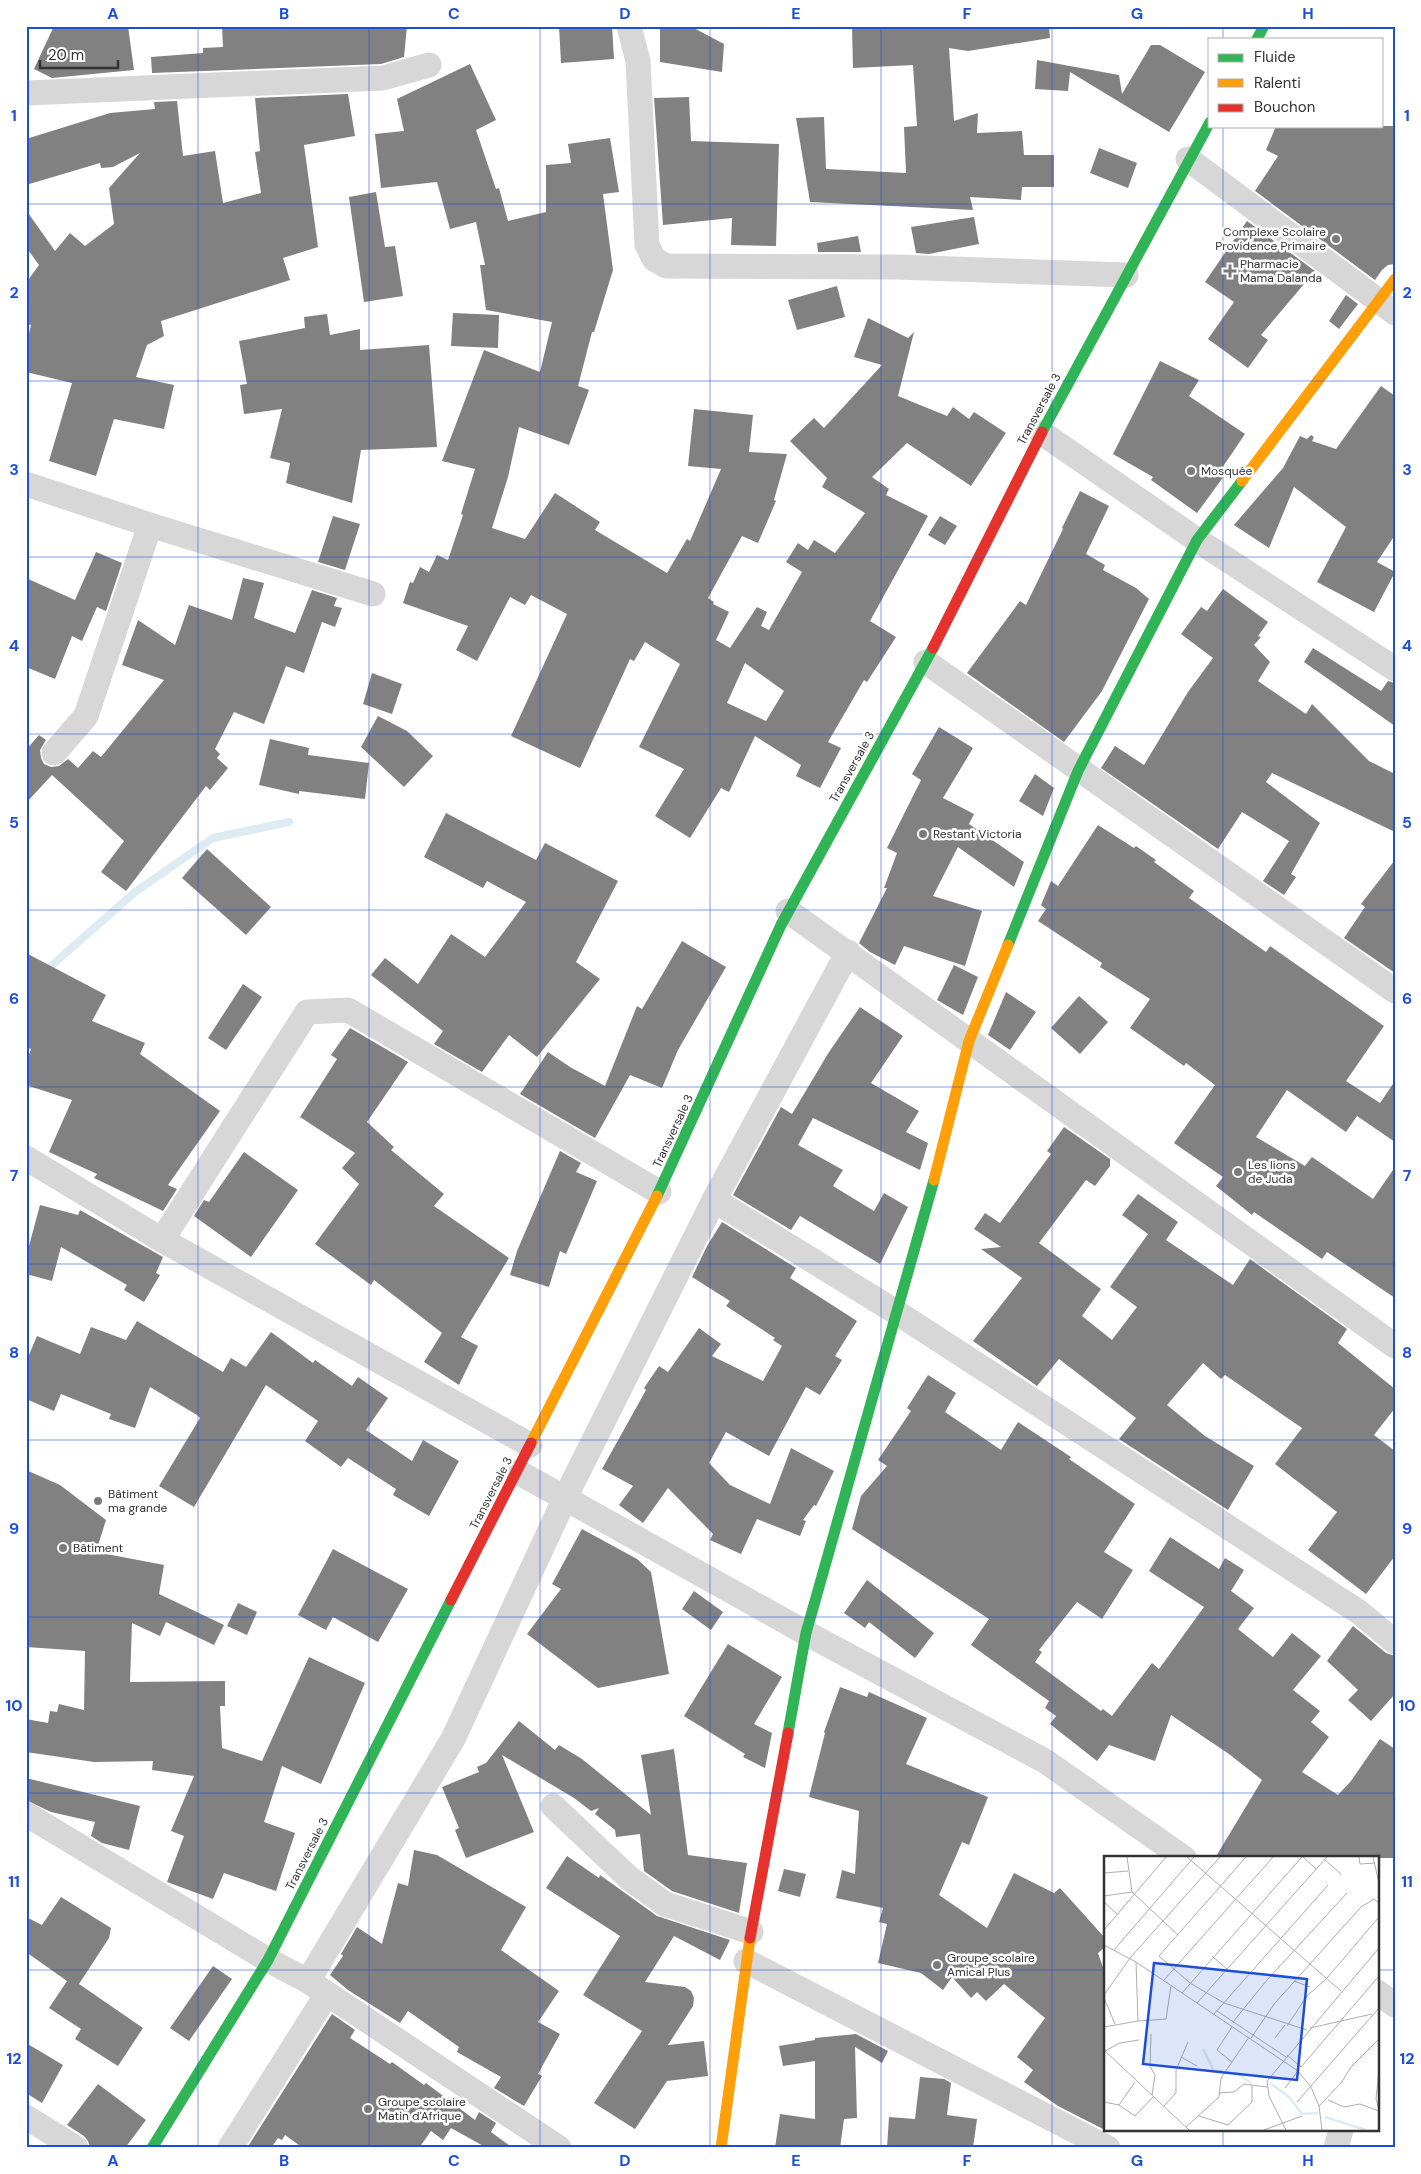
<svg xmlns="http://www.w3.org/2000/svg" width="1421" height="2174" font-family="'DM Sans',sans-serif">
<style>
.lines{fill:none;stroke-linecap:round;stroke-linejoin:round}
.stream{stroke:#ddebf3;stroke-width:8}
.building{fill:#818181;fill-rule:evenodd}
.street{stroke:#d7d7d7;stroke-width:25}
.fast{stroke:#30b455;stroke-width:11}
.slow{stroke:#ff9f0a;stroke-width:11}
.jam{stroke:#e5322d;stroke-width:11}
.grid{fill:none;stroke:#1d4ed8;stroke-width:1;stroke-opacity:0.55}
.poi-dot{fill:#7a7a7a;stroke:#fff;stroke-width:2}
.labels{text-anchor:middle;stroke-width:5;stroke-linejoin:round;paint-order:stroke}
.poi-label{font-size:12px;fill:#333;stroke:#fff;text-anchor:start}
.street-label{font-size:12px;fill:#333;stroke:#fff}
.inset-river{fill:none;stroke:#ddebf3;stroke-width:2.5}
.inset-road{fill:none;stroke:#adadad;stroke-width:1}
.view{fill:#1d4ed8;fill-opacity:0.15;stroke:#1d4ed8;stroke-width:2.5}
.inset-edge{fill:none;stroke:#333;stroke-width:2.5}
.neatline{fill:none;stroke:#1d4ed8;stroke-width:2}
.grid-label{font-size:16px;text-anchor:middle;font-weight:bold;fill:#1d4ed8}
</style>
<rect width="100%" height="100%" fill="#fff"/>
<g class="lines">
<polyline class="stream" points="43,973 135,892 213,838 289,822"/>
</g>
<g class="building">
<polygon points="54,26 128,26 134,70 52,78 34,69"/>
<polygon points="222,26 407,26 404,57 381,64 152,73 151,57 203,53 203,48 223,47"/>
<polygon points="559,26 612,26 614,59 561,63"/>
<polygon points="660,26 690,26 724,44 722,72 660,62"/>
<polygon points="852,26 1049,26 1050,38 968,51 949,48 954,121 978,113 977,133 1022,131 1024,155 1054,155 1054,187 1022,187 1021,200 970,197 973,210 810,202 796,118 824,117 826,169 906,173 904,127 917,126 913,65 853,68"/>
<polygon points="1151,45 1160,45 1205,72 1169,132 1070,72 1068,91 1035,89 1037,60 1119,75 1122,94"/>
<path d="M470,64L496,120L476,130L496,189L499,188L508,221L546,212V165L571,163L568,144L610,138L619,192L603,194L613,270L594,332H592L578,386L589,390L569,445L519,427L508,477L492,528L525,539L555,493L600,522L595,530L667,573L687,539L690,541L721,469L688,466L694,409L753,415L749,452L787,454L774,500L776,501L758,543L742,536L708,598L714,602L713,604L729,612L716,640L730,648L757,607L767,612L761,626L769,630L802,572L786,562L798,543L808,550L814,540L835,553L865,513L822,487L827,478L790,441L814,418L824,428L882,365L854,357L868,318L908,338L914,332L898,396L947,416L953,407L969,419L974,412L1006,433L971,486L907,443L872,477L889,489L886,495L928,516L870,621L896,637L867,682L864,680L828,742L841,748L820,788L796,776L801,765L755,736L729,792L721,788L690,838L655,816L684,769L639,747L680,664L645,642L634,661L630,659L580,768L511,736L567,614L531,595L525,605L510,597L477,661L456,650L468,626L403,603L410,582L413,583L420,567L429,572L437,555L448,560L463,515L461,514L475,469L442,461L484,350L540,372L552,322L486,310L480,265H485L476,222L450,229L437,182L381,188L375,134L404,131L397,99ZM745,663L784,691L766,721L727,703Z"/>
<polygon points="348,94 355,136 304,145 318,247 283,258 290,280 161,321 164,336 147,345 136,377 174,385 164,429 114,419 96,476 49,461 72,383 26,372 26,346 31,325 26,324 26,283 39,265 26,247 26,210 55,251 70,233 85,246 114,224 109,188 140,153 113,167 101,168 100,163 26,185 26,139 110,113 155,109 154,102 177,101 183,156 215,151 223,203 261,193 255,152 260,151 255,98"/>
<polygon points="689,97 691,141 779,144 776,246 731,245 732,218 663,225 654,98"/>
<polygon points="1276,126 1395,126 1395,264 1388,265 1382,270 1375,280 1255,191 1278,156 1266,150"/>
<polygon points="1099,148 1137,163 1128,188 1090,173"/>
<polygon points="376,192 385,247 395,246 403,296 364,302 349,197"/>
<polygon points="974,217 979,244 929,254 916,253 911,227"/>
<polygon points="1247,221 1315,271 1261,335 1268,340 1248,368 1208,339 1234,302 1205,282"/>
<polygon points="858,236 861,252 818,252 817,243"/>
<polygon points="837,286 845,317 797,330 788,300"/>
<polygon points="1346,295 1358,304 1339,329 1329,321"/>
<polygon points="453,313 499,315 498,348 451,346"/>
<polygon points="327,314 330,335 360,329 360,350 429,345 437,447 361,450 352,503 286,483 290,463 270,458 282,409 244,414 240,385 247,384 239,341 305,328 304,317"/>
<polygon points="1160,361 1199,380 1189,396 1245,434 1222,468 1227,472 1197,513 1151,480 1153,477 1113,454"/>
<polygon points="1381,386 1395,396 1395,535 1377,562 1395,572 1374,612 1317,582 1346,527 1294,487 1269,548 1234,525 1283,468 1300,436 1307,439 1311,435 1314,437 1312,441 1336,449"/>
<polygon points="1080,491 1109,506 1086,554 1105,565 1103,570 1136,588 1149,599 1102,691 1064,742 967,673 1020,601 1026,605 1063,529 1062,528"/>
<polygon points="333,516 360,524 345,570 318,562"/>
<polygon points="940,516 957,526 945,545 928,535"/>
<polygon points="96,552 122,563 106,611 97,607 82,641 72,636 55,679 26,667 26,578 75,600"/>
<polygon points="243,578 264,583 254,618 295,633 312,590 337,598 334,606 342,608 335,627 322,622 304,673 286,666 264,724 234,712 215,749 220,754 217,758 228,768 210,790 206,786 126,891 101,872 124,841 52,775 26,803 26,750 39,735 46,740 40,750 41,758 44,764 51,767 59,766 68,759 78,768 93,751 101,757 164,680 122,665 138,620 175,645 189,605 232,620"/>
<polygon points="1223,589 1268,622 1258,636 1261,637 1254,645 1270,662 1258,681 1306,714 1312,704 1369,761 1395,774 1395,832 1272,773 1266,782 1320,823 1291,874 1296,877 1284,895 1263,881 1289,841 1242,812 1218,849 1101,768 1115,746 1144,765 1188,692 1213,658 1181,634 1201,607 1207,611"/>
<polygon points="1313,648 1381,691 1388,681 1395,683 1395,726 1304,662"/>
<polygon points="372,673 402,684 392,714 363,704"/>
<polygon points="378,716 407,731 433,756 404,787 361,747"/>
<polygon points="939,727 973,748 943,798 974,814 969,824 1024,862 1014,887 958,847 933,896 982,911 965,966 904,946 895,965 870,952 859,943 887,888 884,888 897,853 887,848 921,780 912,774"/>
<polygon points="270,739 309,748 308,755 369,763 365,799 299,791 299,794 259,785"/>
<polygon points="1035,774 1054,788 1043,816 1019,801"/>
<polygon points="446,813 536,860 545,843 618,881 576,962 600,979 537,1057 509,1035 482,1072 434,1044 443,1031 371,975 385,958 418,984 451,934 485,957 526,902 487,881 483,888 424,857"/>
<polygon points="1098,825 1134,848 1136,846 1156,860 1154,862 1194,891 1189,898 1266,952 1270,946 1384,1026 1346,1081 1380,1103 1395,1081 1395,1142 1357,1116 1346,1132 1287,1090 1256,1137 1305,1166 1312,1157 1373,1199 1395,1167 1395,1298 1327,1252 1322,1259 1254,1212 1252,1215 1216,1186 1223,1177 1174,1143 1215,1085 1186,1063 1184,1066 1130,1028 1150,999 1100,967 1102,963 1038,921 1046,909 1041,905 1051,881 1058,886"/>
<polygon points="207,849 271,907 246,935 182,878"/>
<polygon points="1395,860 1395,973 1344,938 1365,907 1361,904"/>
<polygon points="682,941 726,967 678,1050 662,1088 630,1075 595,1138 520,1094 548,1052 570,1067 605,1086 637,1006 642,1009"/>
<polygon points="26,953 106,995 92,1021 145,1043 140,1054 220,1111 168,1185 177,1189 163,1211 94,1178 97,1174 49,1152 72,1100 26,1085 26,1063 31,1049 26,1047"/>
<polygon points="954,965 978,977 963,1015 937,1000"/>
<polygon points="243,984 262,997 226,1050 208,1038"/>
<polygon points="1006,992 1036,1012 1010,1050 988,1035"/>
<polygon points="1079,996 1108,1022 1080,1054 1051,1028"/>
<polygon points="860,1007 903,1036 871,1083 919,1111 906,1132 928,1143 920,1170 813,1118 798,1145 843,1170 833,1186 874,1211 884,1193 908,1207 880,1264 800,1216 791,1230 733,1195 781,1107 792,1114 829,1052"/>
<polygon points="350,1028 408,1062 367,1122 394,1147 391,1150 444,1194 434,1206 509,1258 461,1337 478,1346 459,1385 424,1362 442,1333 374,1280 371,1285 315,1244 359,1184 342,1168 355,1153 300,1117 337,1059 331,1055"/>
<polygon points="1064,1127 1110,1159 1110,1166 1095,1186 1086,1180 1039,1243 1101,1289 1082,1316 1112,1340 1137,1307 1110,1287 1148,1234 1122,1215 1138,1194 1178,1222 1166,1240 1233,1285 1250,1259 1347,1329 1338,1343 1395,1389 1395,1408 1374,1435 1395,1451 1395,1556 1366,1594 1308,1550 1337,1512 1275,1464 1302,1428 1225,1375 1221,1379 1203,1363 1167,1405 1205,1436 1254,1466 1228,1510 1119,1439 1136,1418 1059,1359 1037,1386 973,1341 1022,1278 981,1249 1001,1247 974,1229 985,1213 1000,1223 1051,1154 1047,1151"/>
<polygon points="560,1151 581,1163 576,1172 597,1181 566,1254 560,1251 549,1287 510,1275 517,1251"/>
<polygon points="244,1152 298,1190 251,1257 194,1216 204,1200 209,1202"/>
<polygon points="40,1205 78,1215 80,1210 163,1257 156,1273 160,1275 144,1302 124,1290 127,1285 61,1247 52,1281 26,1274 26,1257"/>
<polygon points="722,1222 796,1268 790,1278 857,1321 835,1356 842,1360 820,1395 806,1387 769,1456 726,1432 709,1463 730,1485 770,1504 791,1448 834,1471 816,1506 814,1505 803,1520 806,1521 800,1536 757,1519 741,1554 710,1540 713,1534 668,1488 643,1523 619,1505 633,1486 602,1469 646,1390 644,1388 659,1366 668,1372 699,1328 721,1344 712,1356 763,1381 782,1346 773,1340 775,1338 726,1306 730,1301 692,1277 707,1246"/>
<polygon points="137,1321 223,1372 231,1358 246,1367 271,1332 313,1363 315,1360 352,1386 358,1377 388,1398 366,1430 412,1461 423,1440 459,1461 429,1516 393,1495 396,1489 348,1458 341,1467 305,1441 318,1421 266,1385 194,1507 159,1486 200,1418 197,1415 150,1387 135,1428 109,1419 111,1414 61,1394 54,1411 26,1399 26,1362 37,1336 80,1354 91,1327 126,1340"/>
<polygon points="928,1375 956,1393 945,1412 1001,1450 1018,1422 1071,1457 1069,1459 1135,1504 1104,1552 1133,1570 1102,1619 1077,1602 1039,1650 1042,1652 1035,1662 1101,1711 1103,1709 1112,1716 1152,1663 1159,1669 1204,1607 1149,1571 1170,1537 1219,1569 1225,1558 1244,1570 1231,1591 1254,1608 1238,1629 1273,1657 1292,1633 1321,1656 1293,1690 1320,1711 1311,1722 1329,1737 1302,1772 1338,1795 1351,1781 1380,1739 1395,1749 1395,1858 1215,1858 1262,1780 1229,1754 1171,1715 1155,1761 1109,1745 1097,1761 1050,1724 1056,1716 1045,1708 1049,1701 971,1645 989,1619 852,1529 861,1496 887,1466 878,1460 911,1411 907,1408"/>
<polygon points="26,1470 60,1485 106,1520 96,1552 164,1565 159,1594 224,1625 214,1645 166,1622 160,1636 132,1623 130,1682 225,1681 225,1706 220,1706 222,1748 262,1761 309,1657 365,1683 321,1784 282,1766 264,1822 295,1833 276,1891 224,1873 213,1899 167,1882 184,1836 171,1831 194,1776 152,1770 153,1761 94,1762 26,1752 26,1719 48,1723 50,1711 57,1712 59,1704 84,1710 85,1651 26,1647"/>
<polygon points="582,1529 637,1559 651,1572 669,1674 598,1688 527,1634 561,1589 552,1584"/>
<polygon points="333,1549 408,1589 378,1642 333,1617 326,1630 298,1615"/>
<polygon points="867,1580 934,1633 915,1658 869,1622 865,1628 844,1613"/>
<polygon points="694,1591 723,1612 711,1630 682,1609"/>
<polygon points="238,1603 257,1612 247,1635 227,1626"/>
<polygon points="1353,1626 1386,1653 1395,1656 1395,1694 1371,1721 1348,1700 1358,1690 1327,1661"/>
<polygon points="728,1644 782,1677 754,1724 772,1733 765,1768 743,1757 745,1754 684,1716"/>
<polygon points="840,1687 867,1697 869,1692 927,1718 906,1764 988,1797 969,1845 962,1842 939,1895 987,1928 1014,1873 1054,1893 1060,1888 1105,1938 1105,1947 1098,1953 1105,1973 1105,2130 1058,2106 1024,2082 1033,2070 1017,2057 1045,2018 1004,1984 986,2001 977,1992 971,1998 952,1977 943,1990 921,1973 878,1963 887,1924 879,1922 883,1908 836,1898 842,1870 855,1874 859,1811 809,1797 825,1733 824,1732"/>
<polygon points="519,1721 555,1750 559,1745 582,1759 651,1815 641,1755 674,1749 688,1855 747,1863 739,1913 672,1891 644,1871 640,1834 616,1837 615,1830 595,1814 599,1808 591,1811 574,1798 502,1755 534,1832 466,1858 455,1830 459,1828 442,1787 479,1772 477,1767 486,1763"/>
<polygon points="26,1778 140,1806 129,1850 102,1843 91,1836 95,1822 51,1812 26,1800"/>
<polygon points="414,1850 437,1855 526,1907 501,1950 559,1991 538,2022 560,2034 538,2074 542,2076 524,2106 494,2088 501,2077 457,2052 459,2047 408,2011 400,2023 348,1990 330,1975 343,1956 341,1954 357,1927 382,1944 398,1883 408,1886"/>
<polygon points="567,1856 599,1878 600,1875 657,1916 730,1940 720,1960 674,1936 645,1982 685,1987 691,1991 694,1998 693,2006 668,2045 704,2041 708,2076 667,2081 635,2129 594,2103 642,2031 583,1995 620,1936 546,1888"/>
<polygon points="784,1869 806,1874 800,1897 778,1891"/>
<polygon points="61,1897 111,1928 109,1938 79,1984 143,2028 118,2066 75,2039 81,2029 49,2008 67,1981 26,1952 26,1917 42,1925"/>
<polygon points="213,1966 232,1979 189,2041 170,2028"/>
<polygon points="332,2014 355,2030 350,2038 390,2064 392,2062 424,2085 426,2083 475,2120 479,2112 496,2123 491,2132 510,2146 509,2148 487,2148 451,2128 443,2140 431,2131 419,2148 303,2148 285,2135 282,2140 278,2138 271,2148 247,2148"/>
<polygon points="856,2034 888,2051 882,2063 855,2047 857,2118 844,2119 840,2148 775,2148 780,2114 815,2119 815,2061 783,2066 779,2046 815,2040 815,2038"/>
<polygon points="26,2043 63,2065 42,2103 26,2093"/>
<polygon points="920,2077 944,2079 951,2083 947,2115 977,2119 973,2148 887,2148 889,2117 915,2119"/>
<polygon points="98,2084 146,2120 125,2148 90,2148 88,2141 84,2136 67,2125"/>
</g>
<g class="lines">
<g class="street">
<polyline points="629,26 638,61 647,245 654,259 666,266 896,267 1126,275"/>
<polyline points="26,93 383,78 429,65"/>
<polyline points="1188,159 1395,313"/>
<polyline points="1042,433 1197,540 1395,669"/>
<polyline points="26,484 150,525 373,594"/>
<polyline points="926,662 1395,991"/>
<polyline points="54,753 86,716 150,525"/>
<polyline points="788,911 1395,1346"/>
<polyline points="26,1158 162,1240 530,1445"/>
<polyline points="714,1200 896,1312 1359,1612 1395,1642"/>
<polyline points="162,1240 307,1012 348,1010 659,1192"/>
<polyline points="518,1472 806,1633 1045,1761 1184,1858"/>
<polyline points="553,1806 629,1878 665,1904 751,1932"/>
<polyline points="26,1814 268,1960 308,1981 559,2148"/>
<polyline points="746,1961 1108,2148"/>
<polyline points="308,1981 453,1739 565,1498 714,1200 848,952"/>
<polyline points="1377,1992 1395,2005"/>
<polyline points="26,2117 76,2148"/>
<polyline points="230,2148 327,1994"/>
<polyline points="1336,2148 1341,2130"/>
</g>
<g class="fast">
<polyline points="1257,39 1264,26"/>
<polyline points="1042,432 1210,122"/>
<polyline points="1008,945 1078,771 1197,540 1242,481"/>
<polyline points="657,1196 781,925 933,648"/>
<polyline points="788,1733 806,1633 934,1180"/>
<polyline points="152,2148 268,1960 451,1600"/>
</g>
<g class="slow">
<polyline points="1242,481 1395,279"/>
<polyline points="934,1180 969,1041 1008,945"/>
<polyline points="531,1443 657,1196"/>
<polyline points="721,2148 750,1938"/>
</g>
<g class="jam">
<polyline points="933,648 1042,432"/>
<polyline points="451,1600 531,1443"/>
<polyline points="750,1938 788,1733"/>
</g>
</g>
<path class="grid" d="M198,26V2148M369,26V2148M540,26V2148M710,26V2148M881,26V2148M1052,26V2148M1223,26V39M1223,126V1858M26,204H1395M26,381H1395M26,557H1395M26,734H1395M26,910H1395M26,1087H1395M26,1264H1395M26,1440H1395M26,1617H1395M26,1793H1395M26,1970H1105M1377,1970H1395M1223,2130V2148"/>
<g class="poi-dot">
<circle cx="1336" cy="239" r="5"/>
<path d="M1227.5 263.5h5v5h5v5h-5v5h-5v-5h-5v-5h5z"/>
<circle cx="1191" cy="471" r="5"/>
<circle cx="923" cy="834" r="5"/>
<circle cx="1238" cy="1172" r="5"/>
<circle cx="98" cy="1501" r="5"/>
<circle cx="63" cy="1548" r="5"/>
<circle cx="937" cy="1965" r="5"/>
<circle cx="368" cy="2109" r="5"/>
</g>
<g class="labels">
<g class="poi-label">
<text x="1326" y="236" text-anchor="end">Complexe Scolaire<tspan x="1326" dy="14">Providence Primaire</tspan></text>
<text x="1240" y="268">Pharmacie<tspan x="1240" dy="14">Mama Dalanda</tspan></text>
<text x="1201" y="475">Mosquée</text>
<text x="933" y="838">Restant Victoria</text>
<text x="1248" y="1169">Les lions<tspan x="1248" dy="14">de Juda</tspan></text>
<text x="108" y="1498">Bâtiment<tspan x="108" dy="14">ma grande</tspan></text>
<text x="73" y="1552">Bâtiment</text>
<text x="947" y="1962">Groupe scolaire<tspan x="947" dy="14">Amical Plus</tspan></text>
<text x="378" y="2106">Groupe scolaire<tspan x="378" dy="14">Matin d'Afrique</tspan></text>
</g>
<g class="street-label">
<text transform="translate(1039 409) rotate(-62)" y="4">Transversale 3</text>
<text transform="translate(852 767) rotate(-61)" y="4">Transversale 3</text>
<text transform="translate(673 1131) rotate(-65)" y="4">Transversale 3</text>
<text transform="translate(491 1493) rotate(-63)" y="4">Transversale 3</text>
<text transform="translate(307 1854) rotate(-63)" y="4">Transversale 3</text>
</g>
</g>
<g transform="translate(1104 1856)">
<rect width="275" height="275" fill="#fff"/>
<path class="inset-river" d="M99,193L110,215H119M122,216L134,218L147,227M166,227L185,241L198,258L214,257M221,261L262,274"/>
<path class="inset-road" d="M23,1L28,36L74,79M83,1L237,135M142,1L55,100L86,127L120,147L203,174M199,1L212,13M255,1L256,8L271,7M269,1L275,27M221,4L237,18M0,17L24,15M0,40L28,36M0,46L13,58M0,74L62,1M0,89L32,106L194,215L207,231L215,250L218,274M10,94L90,1M108,100L123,113M60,124L169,1M190,125L206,131M78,137L198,1M0,139L26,102L116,1M0,142L11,168M93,147L223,1M113,155L182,201M110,158L224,29M34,165L62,163L67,130M129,166L163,124L243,37M183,170L203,140L223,122L275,61M0,171L34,165L32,106M128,171L113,194L128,206M206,172L268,158M47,178L46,210L51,219L48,239M147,182L171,147L257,51L270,43L275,47M171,182L181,169M0,194L85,274M1,195L16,187L35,184M183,199L197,211L275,120M77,201L93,210M275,214L272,243L275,254M181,232L194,215M115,237L130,236L140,228L163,231M224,244L240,251L256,248L275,255M0,246L15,249L31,260L50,240M193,246L275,152M15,249L31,226M60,250L72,237V214L84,186M215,250L237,227L247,211L275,183M95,260L124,269L148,246V229M82,271L115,241L117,222L145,181M160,274L198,260M182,274L165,240L163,225L275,92"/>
<path class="view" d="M50,107L203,123L193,224L39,208Z"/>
<rect width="275" height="275" class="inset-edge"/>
</g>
<rect width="1421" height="2174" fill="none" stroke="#ffffff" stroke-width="55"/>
<rect x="1208" y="38" width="175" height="90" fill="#ffffff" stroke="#adadad"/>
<rect x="1218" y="54" width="25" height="8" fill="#30b455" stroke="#adadad"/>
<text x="1254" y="62" font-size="15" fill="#333333">Fluide</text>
<rect x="1218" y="79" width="25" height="8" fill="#ff9f0a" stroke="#adadad"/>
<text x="1254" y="88" font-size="15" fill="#333333">Ralenti</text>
<rect x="1218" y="104" width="25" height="8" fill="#e5322d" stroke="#adadad"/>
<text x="1254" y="112" font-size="15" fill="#333333">Bouchon</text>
<path d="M40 60v8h78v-8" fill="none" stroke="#333333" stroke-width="2.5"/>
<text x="48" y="60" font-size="15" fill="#333333" stroke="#ffffff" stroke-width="4" paint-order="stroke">20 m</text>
<rect x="28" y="28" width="1366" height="2118" class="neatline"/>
<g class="grid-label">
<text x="113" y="19">A</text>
<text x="284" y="19">B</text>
<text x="454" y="19">C</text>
<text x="625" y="19">D</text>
<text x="796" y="19">E</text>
<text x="967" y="19">F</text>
<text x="1137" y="19">G</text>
<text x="1308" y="19">H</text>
<text x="14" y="121">1</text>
<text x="1407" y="121">1</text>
<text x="14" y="298">2</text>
<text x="1407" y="298">2</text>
<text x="14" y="475">3</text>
<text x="1407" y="475">3</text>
<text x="14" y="651">4</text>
<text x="1407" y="651">4</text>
<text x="14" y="828">5</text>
<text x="1407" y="828">5</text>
<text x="14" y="1004">6</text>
<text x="1407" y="1004">6</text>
<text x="14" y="1181">7</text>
<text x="1407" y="1181">7</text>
<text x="14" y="1358">8</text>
<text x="1407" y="1358">8</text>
<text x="14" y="1534">9</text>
<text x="1407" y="1534">9</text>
<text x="14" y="1711">10</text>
<text x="1407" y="1711">10</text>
<text x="14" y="1887">11</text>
<text x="1407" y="1887">11</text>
<text x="14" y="2064">12</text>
<text x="1407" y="2064">12</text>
<text x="113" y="2166">A</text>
<text x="284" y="2166">B</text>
<text x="454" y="2166">C</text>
<text x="625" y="2166">D</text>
<text x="796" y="2166">E</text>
<text x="967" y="2166">F</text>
<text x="1137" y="2166">G</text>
<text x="1308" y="2166">H</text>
</g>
</svg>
